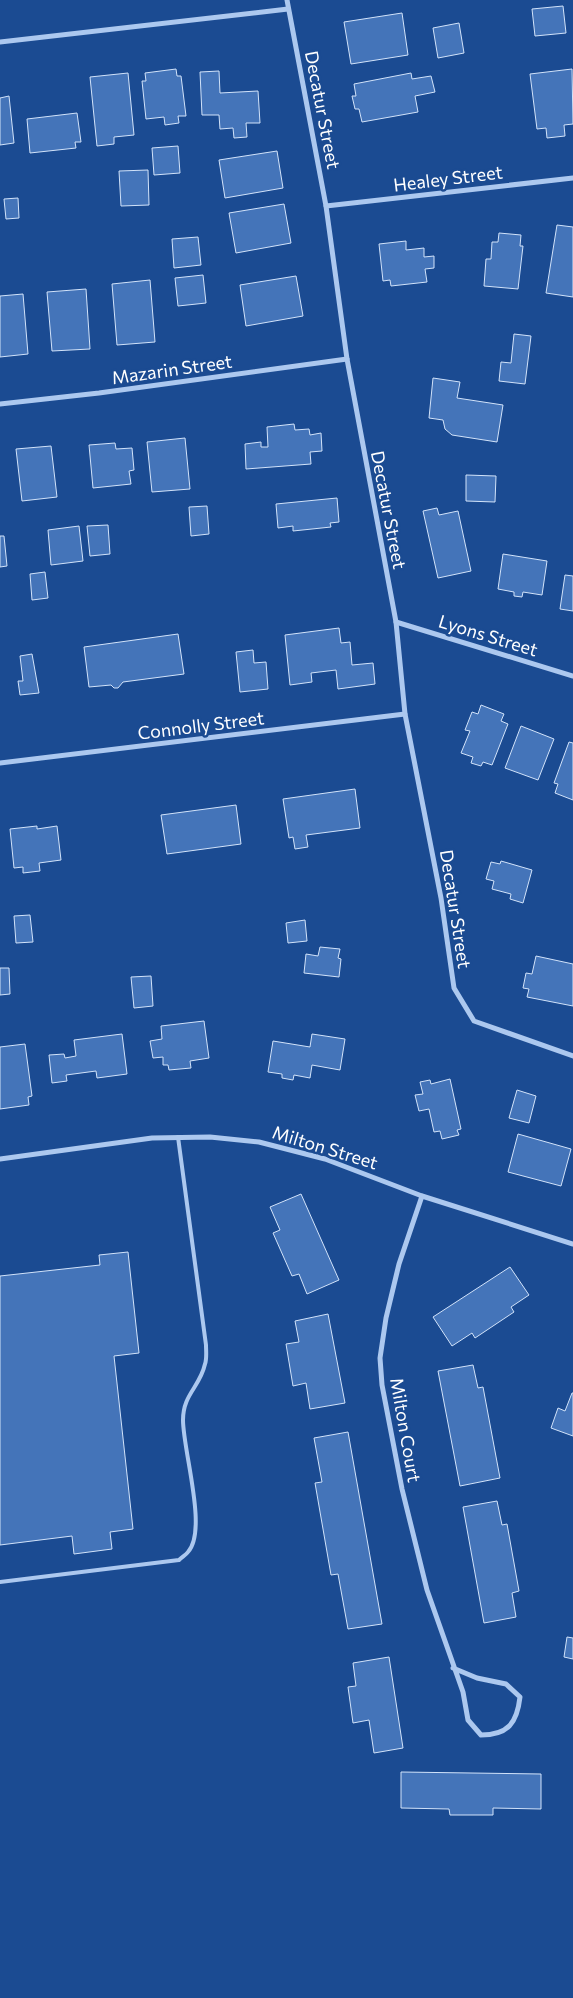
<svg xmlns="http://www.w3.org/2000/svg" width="573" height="1998" font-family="Commissioner,sans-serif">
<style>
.building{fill:#4474b9;stroke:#d2e3fa}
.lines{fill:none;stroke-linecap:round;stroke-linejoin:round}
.lane{stroke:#acc8ef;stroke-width:4}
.street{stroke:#acc8ef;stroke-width:5}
.labels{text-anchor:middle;stroke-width:5;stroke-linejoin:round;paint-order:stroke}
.street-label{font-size:18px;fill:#fff;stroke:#1b4b92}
</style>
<rect width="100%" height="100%" fill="#1b4b92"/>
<g class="building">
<polygon points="563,6 566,33 535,36 532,9"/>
<polygon points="402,13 408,55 351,64 344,22"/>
<polygon points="459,23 464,53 438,58 433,28"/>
<polygon points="176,69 177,76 181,76 186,116 178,116 179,123 165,125 164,117 146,119 142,81 146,81 145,73"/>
<polygon points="572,69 573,124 564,125 565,136 547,138 546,128 537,129 530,74"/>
<polygon points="219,71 220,93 258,91 260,123 246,123 247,137 234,138 233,128 220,129 219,115 202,115 200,72"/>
<polygon points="128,73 134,135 114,137 114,144 97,146 90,77"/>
<polygon points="411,73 412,79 431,76 435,92 415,96 418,112 362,122 359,109 355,109 352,96 356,96 354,84"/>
<polygon points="9,96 14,143 0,145 0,98"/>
<polygon points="77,113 81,142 75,142 76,148 30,153 27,119"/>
<polygon points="178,146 180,173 154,175 152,148"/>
<polygon points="277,151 283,188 225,198 219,160"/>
<polygon points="148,170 149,205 121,206 119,171"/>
<polygon points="18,198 19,218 6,219 4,199"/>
<polygon points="284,204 291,243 236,253 229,213"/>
<polygon points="557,225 573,227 573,297 546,293"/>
<polygon points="499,233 521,235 520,246 523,246 518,289 484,286 486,259 491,259 492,242 498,242"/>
<polygon points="198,237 201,265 174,268 172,239"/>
<polygon points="406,241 406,250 424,248 424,257 434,256 434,268 425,269 427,282 391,286 390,280 383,281 379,244"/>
<polygon points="203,275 206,303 178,306 175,278"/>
<polygon points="296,276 303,316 246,326 240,285"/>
<polygon points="150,280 155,342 117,345 112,284"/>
<polygon points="86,289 90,349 52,351 47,292"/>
<polygon points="23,294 28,354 0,357 0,296"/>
<polygon points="514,334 531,336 525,384 499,381 501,362 511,363"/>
<polygon points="433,378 460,382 457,398 503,405 497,442 452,435 445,429 443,420 429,418"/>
<polygon points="294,424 295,430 309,429 310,435 321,433 322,451 310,452 311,464 246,469 245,444 261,442 261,447 268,447 267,427"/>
<polygon points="185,438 190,489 152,492 147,442"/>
<polygon points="115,443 116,449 132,448 134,470 129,471 131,484 93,488 89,445"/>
<polygon points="51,446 57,497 22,501 16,449"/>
<polygon points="466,475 496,476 495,502 466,501"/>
<polygon points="337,498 339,522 330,523 331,527 293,531 293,526 278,528 276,504"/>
<polygon points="207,506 209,534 191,536 189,507"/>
<polygon points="437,508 439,515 458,511 471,571 438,578 423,511"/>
<polygon points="108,525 110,554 90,556 87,526"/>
<polygon points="79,526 83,561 51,565 48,530"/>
<polygon points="0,536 4,536 7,566 0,567"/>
<polygon points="503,554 547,561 542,595 523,592 522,597 514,596 514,592 498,589"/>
<polygon points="45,572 48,598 32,600 30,574"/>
<polygon points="565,575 573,576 573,611 560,609"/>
<polygon points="339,628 341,643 350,642 352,665 373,663 375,684 338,689 336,670 311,673 312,682 290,685 285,635"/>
<polygon points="178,634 184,674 123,682 118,688 114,688 111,685 89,687 84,647"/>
<polygon points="253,650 254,663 266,662 268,689 240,692 236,652"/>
<polygon points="32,654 39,693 20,695 18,681 23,681 20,656"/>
<polygon points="481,705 504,714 501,721 508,724 492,765 483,762 481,766 471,763 473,757 461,753 470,731 465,730 472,712 478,714"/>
<polygon points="521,726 554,739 538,780 505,768"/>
<polygon points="569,742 573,743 573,800 555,793 558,784 554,783"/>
<polygon points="355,789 360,828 306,835 308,847 295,849 293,837 289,838 283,799"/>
<polygon points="236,805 241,844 167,854 161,815"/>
<polygon points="37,826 37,829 57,826 61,860 39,863 40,871 23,873 23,867 14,868 10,829"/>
<polygon points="501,861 532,870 523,903 510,899 511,894 492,889 494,881 486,879 491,862 500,864"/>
<polygon points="30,915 33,942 16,943 14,916"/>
<polygon points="305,920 307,941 288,943 286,923"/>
<polygon points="320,947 340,949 338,958 341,959 339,977 304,973 306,954 318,956"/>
<polygon points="536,956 573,964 573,1006 527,997 529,989 523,988 526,973 532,974"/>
<polygon points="0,968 9,968 10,994 0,995"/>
<polygon points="151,976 153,1006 134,1008 131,977"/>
<polygon points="204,1021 209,1058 190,1061 191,1068 169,1070 168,1065 163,1065 163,1057 153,1058 150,1041 162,1039 161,1026"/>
<polygon points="122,1034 127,1074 97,1078 96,1071 66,1075 67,1081 52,1083 49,1055 64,1054 65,1058 76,1056 74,1040"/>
<polygon points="312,1034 345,1039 340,1070 312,1065 310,1078 294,1075 293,1080 282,1078 282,1074 268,1072 273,1041 310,1047"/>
<polygon points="25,1044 32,1096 28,1097 29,1105 0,1109 0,1047"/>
<polygon points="450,1079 461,1129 457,1130 459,1135 442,1139 440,1131 434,1132 429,1109 419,1111 415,1095 423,1094 420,1082 430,1080 431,1084"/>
<polygon points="517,1090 536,1096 529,1123 509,1118"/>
<polygon points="518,1134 571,1149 561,1186 508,1172"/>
<polygon points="301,1194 339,1280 307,1294 299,1274 292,1276 273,1233 280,1230 270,1207"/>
<polygon points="128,1252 139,1353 114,1356 133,1529 110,1532 112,1549 74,1554 72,1536 0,1545 0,1276 100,1265 99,1255"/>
<polygon points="510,1267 529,1295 511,1307 514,1312 475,1338 472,1333 452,1346 433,1317"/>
<polygon points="328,1314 345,1403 310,1409 306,1383 293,1386 286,1344 299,1342 295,1321"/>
<polygon points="473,1365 478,1388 483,1387 500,1478 460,1486 438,1371"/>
<polygon points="572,1393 573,1393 573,1436 551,1428 558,1408 565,1411"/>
<polygon points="348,1432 382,1624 348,1629 338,1574 331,1575 315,1483 322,1482 314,1438"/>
<polygon points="497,1501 502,1525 507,1524 519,1591 512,1593 516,1617 484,1623 463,1507"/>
<polygon points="567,1637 573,1638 573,1659 564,1657"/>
<polygon points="389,1657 403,1748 374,1753 369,1720 353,1723 348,1687 356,1686 353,1663"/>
<polygon points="401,1772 541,1774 541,1809 493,1808 493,1815 450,1815 449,1809 401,1808"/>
</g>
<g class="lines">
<path class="lane" d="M0,1582L179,1560C182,1557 186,1555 188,1552C208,1530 183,1451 183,1420C183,1394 200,1387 205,1364C207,1359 206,1351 206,1345L178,1137"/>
<g class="street">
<polyline points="287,0 326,206 347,359 396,622 405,714 441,898 454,988 474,1021 573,1056"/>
<polyline points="0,42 288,9"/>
<polyline points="326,206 573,178"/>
<polyline points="0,404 99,393 347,359"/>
<polyline points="396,622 573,676"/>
<polyline points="0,763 405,714"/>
<polyline points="0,1159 152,1138 210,1137 259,1142 325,1159 422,1196 573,1244"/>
<path d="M422,1196L399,1264L386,1318L380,1358L382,1385L402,1489L427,1590L463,1692L468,1720L481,1735C508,1735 517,1723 520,1697L506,1684L477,1678L453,1668"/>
</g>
</g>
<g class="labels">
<g class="street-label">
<text transform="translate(322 110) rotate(79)" y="6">Decatur Street</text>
<text transform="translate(448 179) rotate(-7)" y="6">Healey Street</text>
<text transform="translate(172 370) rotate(-8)" y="6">Mazarin Street</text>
<text transform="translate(388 510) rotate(79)" y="6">Decatur Street</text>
<text transform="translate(488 636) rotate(17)" y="6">Lyons Street</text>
<text transform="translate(201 726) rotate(-7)" y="6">Connolly Street</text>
<text transform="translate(455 909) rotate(81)" y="6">Decatur Street</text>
<text transform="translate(325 1148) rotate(17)" y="6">Milton Street</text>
<text transform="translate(405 1430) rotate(80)" y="6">Milton Court</text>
</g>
</g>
</svg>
